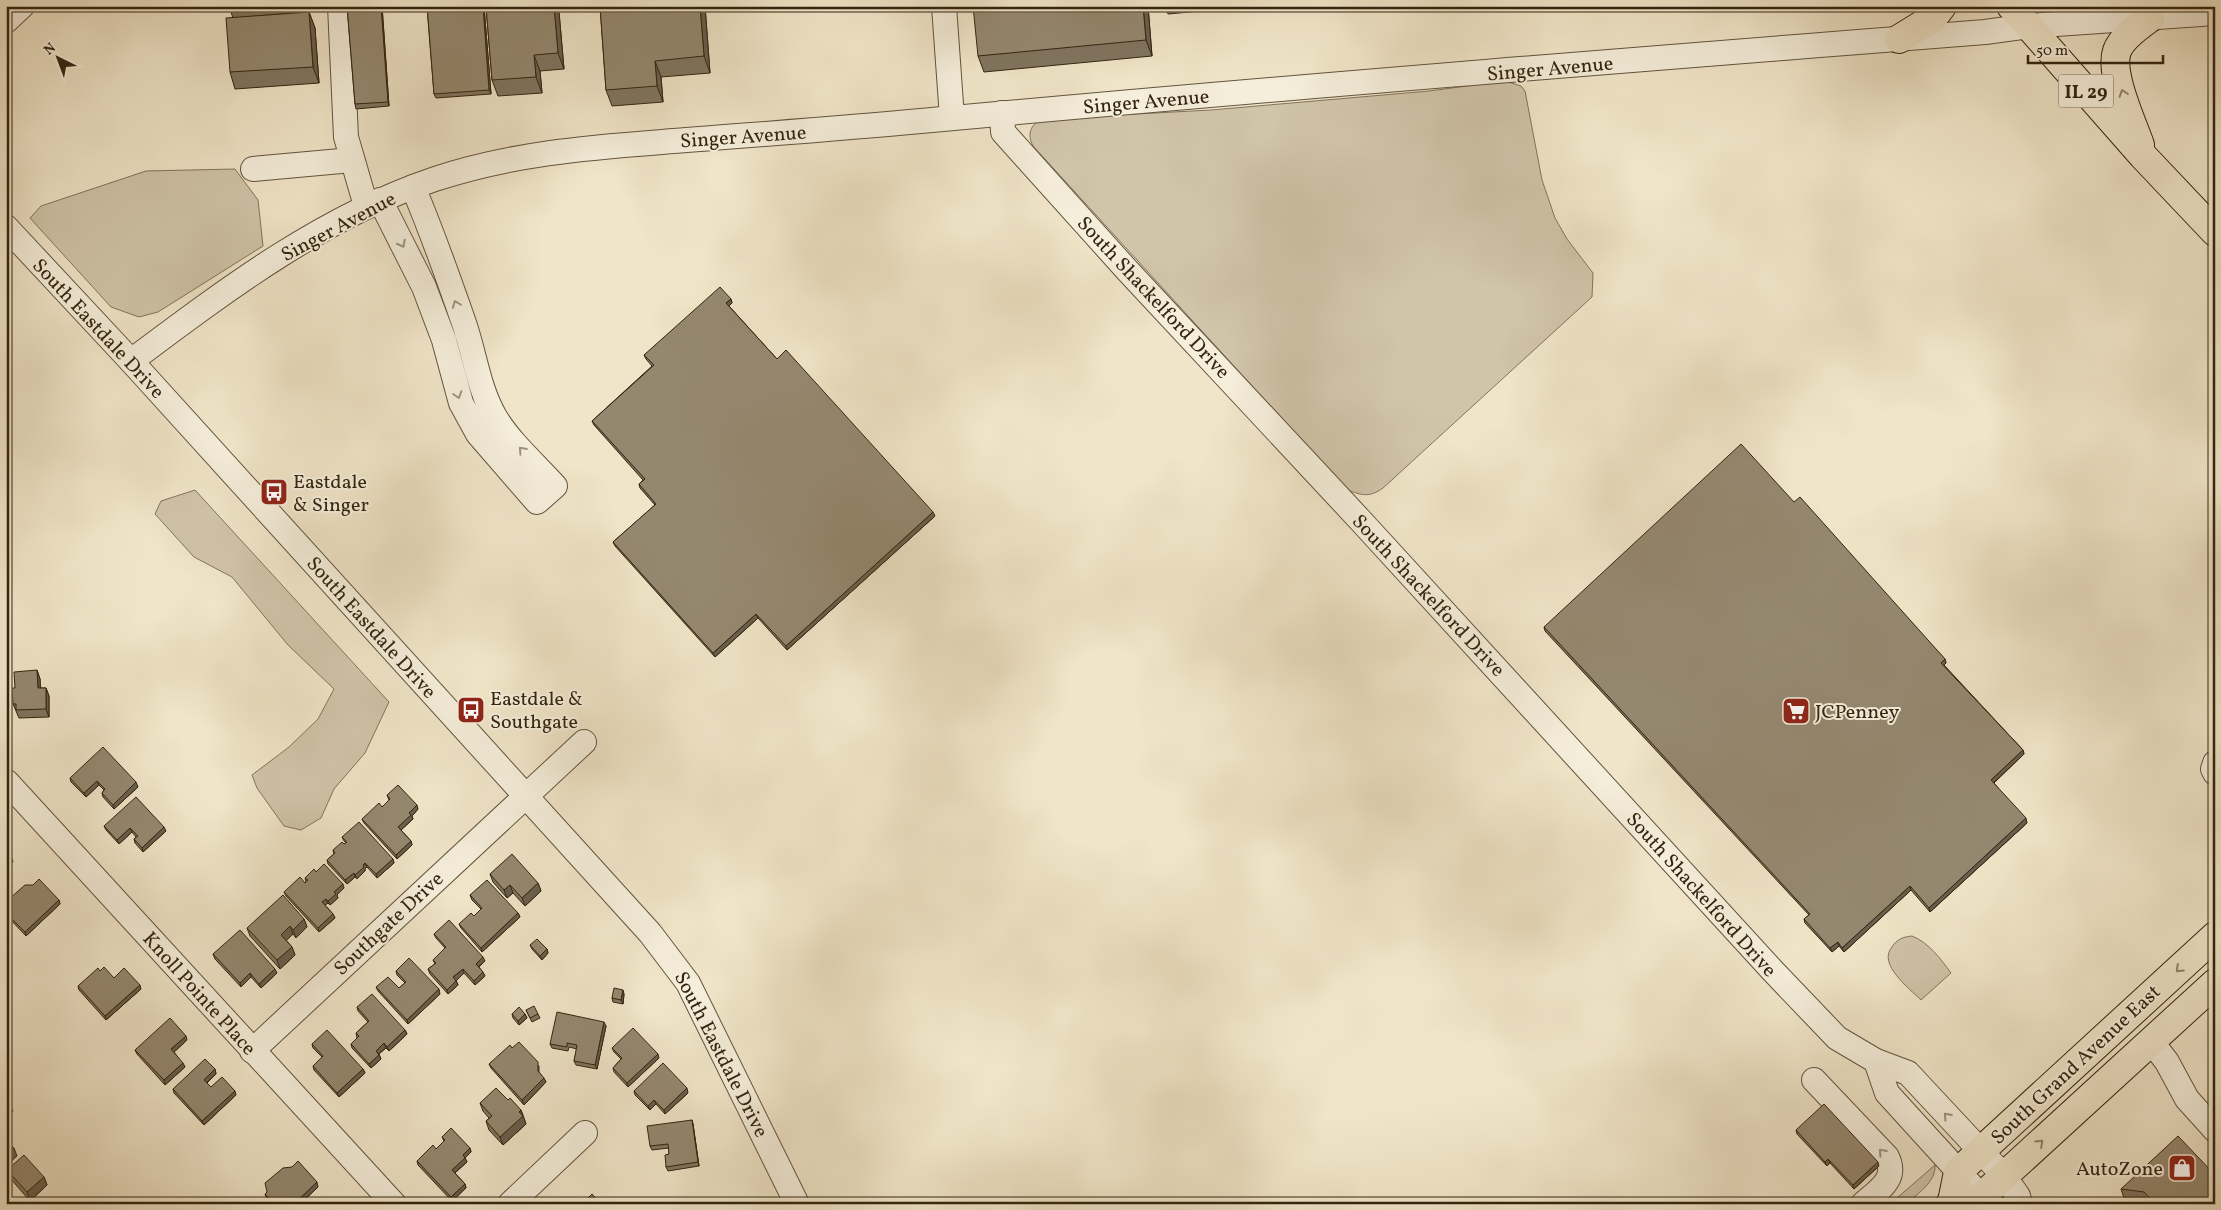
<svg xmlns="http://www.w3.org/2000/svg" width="2221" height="1210" font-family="Vollkorn,serif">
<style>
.green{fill:#d0c4a9;stroke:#82745c}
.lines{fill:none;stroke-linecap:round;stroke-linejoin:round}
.minor-casing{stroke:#62543e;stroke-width:26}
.major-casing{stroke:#332410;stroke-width:30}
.minor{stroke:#f5eedb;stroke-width:24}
.major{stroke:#f0e5c8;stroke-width:28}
.wall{fill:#807560;stroke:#332410}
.shaded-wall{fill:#685f4e;stroke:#332410}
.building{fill:#958870;stroke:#332410}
.oneway{stroke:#92846c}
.oneway2{stroke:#9e9380}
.labels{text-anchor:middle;stroke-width:4;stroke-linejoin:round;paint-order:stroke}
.shield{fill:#f5eedb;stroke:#6d614d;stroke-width:1}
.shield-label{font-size:19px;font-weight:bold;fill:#332410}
.street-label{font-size:20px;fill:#332410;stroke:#f5eedb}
.poi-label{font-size:20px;fill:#332410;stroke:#f5eedb;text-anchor:start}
</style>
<rect width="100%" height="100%" fill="#f0e5c8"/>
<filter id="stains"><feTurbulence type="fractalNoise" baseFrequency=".004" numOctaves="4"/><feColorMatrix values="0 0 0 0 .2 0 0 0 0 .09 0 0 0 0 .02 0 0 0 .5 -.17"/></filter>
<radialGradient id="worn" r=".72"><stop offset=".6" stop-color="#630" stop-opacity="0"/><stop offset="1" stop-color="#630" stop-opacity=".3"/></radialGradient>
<g class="green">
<path d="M1505,81L1521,86L1525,91L1542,180L1555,218L1567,239L1593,273L1592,297L1383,488C1369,498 1362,495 1347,490L1033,146C1027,134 1030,125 1042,119L1211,110L1429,91Z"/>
<polygon points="235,169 258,200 263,246 158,312 139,317 111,307 30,218 41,206 146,171"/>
<polygon points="195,490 389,702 365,753 334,789 321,818 301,830 284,826 257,788 252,775 289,747 318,719 334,689 288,645 232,577 194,557 155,514 161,501"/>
<path d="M1912,936C1928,942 1941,959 1951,973L1921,1000C1910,989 1877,964 1892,947C1897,939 1903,937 1912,936Z"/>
<path d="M1935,1165C1936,1182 1918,1193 1907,1204H1890Z"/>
</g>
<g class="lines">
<defs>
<g id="minor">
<polyline points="340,6 346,137 366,206"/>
<polyline points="944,6 952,118"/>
<polyline points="6,21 22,6"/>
<polyline points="1002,113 1003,132 1127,270 1361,521 1772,970 1837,1038 1876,1061 1908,1073 2004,1176 2018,1196 2020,1204"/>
<polyline points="253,169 352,160"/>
<path d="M380,200L424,287L444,340L461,403L478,434L537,502L555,486C535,464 510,442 495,417C478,387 475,355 464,323C448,277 432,232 413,187"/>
<polyline points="6,227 131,361 650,933 688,983 797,1204"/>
<path d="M131,361C226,290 322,217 435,179C511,154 584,148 662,142C749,135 835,129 921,121C1275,88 1630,60 1985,32L2029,26L2215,13"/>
<polyline points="2215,763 2213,769 2215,773"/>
<polyline points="7,782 394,1204"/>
<polyline points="2151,1041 2167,1062 2187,1099 2215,1130"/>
<polyline points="252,1051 584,742"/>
<polyline points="1876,1061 1887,1093 1988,1204"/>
<path d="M1814,1080L1887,1157C1898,1179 1879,1190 1863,1204"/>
<polyline points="510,1204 585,1133"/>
</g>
<g id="major">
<polyline points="2011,6 2143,156 2215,232"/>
<polyline points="1899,39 1933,18 1942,6"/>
<path d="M2140,145C2132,122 2109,73 2117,51C2122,37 2139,26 2150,18"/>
<polyline points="1952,1202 1958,1172 2215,936"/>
<polyline points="1950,1204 1981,1197 2215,983"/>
</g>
</defs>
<use href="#minor" class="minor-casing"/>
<use href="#major" class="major-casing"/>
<use href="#minor" class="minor"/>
<use href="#major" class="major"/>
</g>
<g class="wall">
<polygon points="229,6 305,6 306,12 233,18"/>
<polygon points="347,6 382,6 389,106 356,109 355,104"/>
<polygon points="427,6 484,6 491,94 436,98 434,94"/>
<polygon points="486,6 557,6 559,12 564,69 540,71 542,93 498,96 492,80"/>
<polygon points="600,6 705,6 710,73 661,77 663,102 612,106 606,90"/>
<polygon points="1148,6 1152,56 984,72 978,56"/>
<polygon points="1165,6 1234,6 1234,8 1168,14"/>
<polygon points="1739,6 1761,6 1740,8"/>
<polygon points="309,12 315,28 319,83 235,89 230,72"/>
<polygon points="731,299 732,303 729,306 777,359 935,516 787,650 758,618 715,657 615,546 613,542 655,505 640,488 639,484 643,480 594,425 592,421 652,366 646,359 644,355"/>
<polygon points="1794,502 1945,659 1946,663 1944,665 2023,750 2024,754 1994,783 2027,823 1930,912 1911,890 1844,952 1839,946 1832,952 1805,923 1804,919 1809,915 1545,631 1544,627"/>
<polygon points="37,670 40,679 40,688 46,688 49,696 49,717 19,718 13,704 15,688"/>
<polygon points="70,778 138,787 114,809 103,797 102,793 104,790 99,785 86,797 71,782"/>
<polygon points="387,795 418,809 412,816 413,819 401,830 411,841 412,845 397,859 364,823 362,819 382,807 389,800"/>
<polygon points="104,826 166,831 143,852 135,843 134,839 136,837 132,832 119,844 106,830"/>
<polygon points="342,837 393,859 394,863 377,878 367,867 365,869 365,871 357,879 355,877 347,884 328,864 327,860 334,854 333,850 346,843 344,841"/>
<polygon points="316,872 344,888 337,895 338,898 330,905 328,903 325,905 333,914 335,918 319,932 286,896 284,892 305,883 306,882 305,878"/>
<polygon points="490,874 538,883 541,891 525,906 513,893 507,898 493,882"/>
<polygon points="470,895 518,913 520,917 482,952 461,928 459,924 474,916 481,909 472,900"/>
<polygon points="59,900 60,904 26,936 8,917 6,913 9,910"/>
<polygon points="304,919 307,927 296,938 293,934 286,940 292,947 295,955 280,969 250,936 247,928"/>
<polygon points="434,934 485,961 479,967 485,976 475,985 464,973 456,980 458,985 448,994 430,974 428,969 435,964 433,960 445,948 436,938"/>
<polygon points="530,945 547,949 548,953 542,960 532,949"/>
<polygon points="213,954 277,973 261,988 251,977 241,987 215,959"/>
<polygon points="100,971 114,978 141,989 106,1020 79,990 78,986"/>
<polygon points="396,971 440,994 408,1024 378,991 376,987 399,988 405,983 397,975"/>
<polygon points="624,994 623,1004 613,1002 612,998"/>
<polygon points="357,1007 405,1030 407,1034 389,1051 386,1048 379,1054 381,1059 371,1068 352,1048 351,1044 357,1038 356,1033 368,1022 358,1011"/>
<polygon points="526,1010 538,1014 540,1018 532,1022"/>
<polygon points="512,1014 525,1014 527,1018 519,1025 513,1018"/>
<polygon points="606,1026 597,1069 576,1065 574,1061 577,1049 569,1047 568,1051 552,1048 550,1044"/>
<polygon points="187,1040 174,1052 185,1067 165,1085 137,1054 135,1050"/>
<polygon points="312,1044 363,1069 365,1073 339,1097 314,1070 313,1066 322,1057 313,1048"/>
<polygon points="512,1048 539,1066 539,1072 546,1082 524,1105 491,1068 489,1064"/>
<polygon points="612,1048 659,1058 628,1087 614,1072 613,1068 621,1059 614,1052"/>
<polygon points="215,1069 216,1074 207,1083 211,1087 236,1095 204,1125 174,1093 173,1089"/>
<polygon points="634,1091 688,1093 665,1114 656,1104 650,1110 635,1095"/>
<polygon points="508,1100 521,1110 526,1124 503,1145 489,1130 486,1121 489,1118 483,1111 480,1103"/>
<polygon points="692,1120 693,1124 699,1166 668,1171 666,1167 669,1154 669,1148 652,1150 650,1146"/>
<polygon points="1796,1130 1879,1166 1854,1189 1830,1163 1827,1166 1797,1134"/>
<polygon points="442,1137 470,1148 471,1152 465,1158 467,1162 455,1173 465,1184 466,1188 452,1201 418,1165 417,1161 436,1149 444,1141"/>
<polygon points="7,1170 44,1177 47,1185 30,1201 10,1178"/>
<polygon points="2215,1175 2215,1204 2126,1204 2121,1189"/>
<polygon points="318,1187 300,1204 272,1204 267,1199 265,1194"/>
</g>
<g class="shaded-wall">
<polygon points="381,6 382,6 389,106 388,102"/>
<polygon points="483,6 484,6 491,94 489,90"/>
<polygon points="554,6 557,6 559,12 564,69 558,53"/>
<polygon points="700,6 705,6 710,73 704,56"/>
<polygon points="1143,6 1148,6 1152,56 1146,40"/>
<polygon points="309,12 315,28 319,83 313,67"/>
<polygon points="534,55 540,71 542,93 536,77"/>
<polygon points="655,61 661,77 663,102 657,86"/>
<polygon points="731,299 732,303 728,307 726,303"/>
<polygon points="933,512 935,516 787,650 786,646"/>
<polygon points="756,614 758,618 715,657 713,653"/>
<polygon points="1945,659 1946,663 1942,667 1941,663"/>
<polygon points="6,666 7,668 8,696 7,692"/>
<polygon points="37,670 40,679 41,696 38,688"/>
<polygon points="46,688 49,696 49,717 46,709"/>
<polygon points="2023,750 2024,754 1992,784 1991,780"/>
<polygon points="97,781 99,785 86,797 84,793"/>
<polygon points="136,782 138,787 114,809 113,805"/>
<polygon points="417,805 418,809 412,816 413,819 400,831 398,827 409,813"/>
<polygon points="2026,818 2027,823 1930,912 1929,908"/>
<polygon points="164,827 166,831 143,852 142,848"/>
<polygon points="130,828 132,832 119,844 117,840"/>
<polygon points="411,841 412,845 397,859 396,855"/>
<polygon points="12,858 13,862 6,869 6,863"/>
<polygon points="393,859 394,863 377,878 376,874"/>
<polygon points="365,863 367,867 365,869 365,871 357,879 355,875"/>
<polygon points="354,873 355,877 347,884 345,880"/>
<polygon points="538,883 541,891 525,906 522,898"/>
<polygon points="11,884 12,888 6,894 6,888"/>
<polygon points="343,884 344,888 337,895 338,898 330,905 328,901 334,892"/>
<polygon points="510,885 513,893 507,898 504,890"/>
<polygon points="1910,886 1911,890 1844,952 1842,948"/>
<polygon points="326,899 328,903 324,906 322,902"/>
<polygon points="59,900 60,904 26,936 25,932"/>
<polygon points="518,913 520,917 482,952 481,948"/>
<polygon points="333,914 335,918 319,932 318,928"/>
<polygon points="304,919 307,927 296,938 293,930"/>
<polygon points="290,926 293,934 284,943 281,935"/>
<polygon points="1838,942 1839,946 1832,952 1830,948"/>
<polygon points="292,947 295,955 280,969 277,960"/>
<polygon points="547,949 548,953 542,960 540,956"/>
<polygon points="483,957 485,961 477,968 476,964"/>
<polygon points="275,969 277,973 261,988 259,984"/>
<polygon points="463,969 464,973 455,982 453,977"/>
<polygon points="483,972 485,976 475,985 474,981"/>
<polygon points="250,973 251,977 241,987 240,983"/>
<polygon points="456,981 458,985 448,994 447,990"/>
<polygon points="140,985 141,989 106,1020 105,1016"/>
<polygon points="439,989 440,994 408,1024 407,1020"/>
<polygon points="623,990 624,994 623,1004 621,1000"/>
<polygon points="525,1014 527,1018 519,1025 518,1021"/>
<polygon points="604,1022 606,1026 597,1069 595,1065"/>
<polygon points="405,1030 407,1034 389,1051 387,1047"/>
<polygon points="186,1036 187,1040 173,1053 171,1049"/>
<polygon points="384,1043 386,1048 377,1055 376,1051"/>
<polygon points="658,1054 659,1058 628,1087 627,1083"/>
<polygon points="379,1055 381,1059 371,1068 369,1064"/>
<polygon points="183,1063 185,1067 165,1085 164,1080"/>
<polygon points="215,1069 216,1074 205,1084 204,1080"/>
<polygon points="363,1069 365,1073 339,1097 337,1093"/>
<polygon points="544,1078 546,1082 524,1105 522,1100"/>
<polygon points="687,1088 688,1093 665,1114 664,1110"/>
<polygon points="235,1091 236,1095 204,1125 202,1121"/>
<polygon points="654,1100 656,1104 650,1110 648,1106"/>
<polygon points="11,1107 13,1111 6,1117 6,1111"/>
<polygon points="521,1110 526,1124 503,1145 500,1137"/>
<polygon points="692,1120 693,1124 699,1166 698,1162"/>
<polygon points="14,1148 17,1156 6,1166 6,1155"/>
<polygon points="470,1148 471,1152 465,1158 467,1162 453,1174 452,1170 463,1155"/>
<polygon points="1828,1159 1830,1163 1827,1166 1825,1162"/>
<polygon points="1878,1162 1879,1166 1854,1189 1853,1185"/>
<polygon points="44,1177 47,1185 30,1201 27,1192"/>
<polygon points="317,1182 318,1187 300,1204 294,1204"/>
<polygon points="465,1184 466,1188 452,1201 451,1197"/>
</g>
<g class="building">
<polygon points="347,6 381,6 388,102 355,104"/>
<polygon points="427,6 483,6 489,90 434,94"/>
<polygon points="486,6 554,6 558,53 534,55 536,77 492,80"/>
<polygon points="600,6 700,6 704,56 655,61 657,86 606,90"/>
<polygon points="973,6 1143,6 1146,40 978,56"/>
<polygon points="309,12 313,67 230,72 226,18"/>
<polygon points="720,287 731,299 726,303 777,359 786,350 933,512 786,646 756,614 713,653 613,542 656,504 639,484 645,479 592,421 654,365 644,355"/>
<polygon points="1741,444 1794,502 1800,497 1945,659 1941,663 2023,750 1991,780 2026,818 1929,908 1910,886 1842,948 1838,942 1830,948 1804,919 1810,914 1544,627"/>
<polygon points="37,670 38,688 46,688 46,709 16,710 16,704 13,704 12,688 15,688 14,672"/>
<polygon points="103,747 136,782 113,805 102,793 105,789 97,781 84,793 70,778"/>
<polygon points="398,785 417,805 409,813 411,815 398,827 411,841 396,855 362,819 379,803 382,807 390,799 387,795"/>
<polygon points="136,797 164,827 142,848 134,839 138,836 130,828 117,840 104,826"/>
<polygon points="359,822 393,859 376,874 365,863 363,865 364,867 355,875 354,873 345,880 327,860 335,853 333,850 342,842 344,844 347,842 342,837"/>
<polygon points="6,852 12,858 6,863"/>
<polygon points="512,854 538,883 522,898 510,885 504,890 490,874"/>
<polygon points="324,864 343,884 334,892 336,894 328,901 326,899 322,902 333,914 318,928 284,892 300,877 305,883 308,880 305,878 314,869 316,872"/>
<polygon points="6,879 11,884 6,888"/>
<polygon points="39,879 59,900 25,932 6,913 9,910 9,899 25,885 33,885"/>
<polygon points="487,880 518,913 481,948 459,924 471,913 474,916 482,908 470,895"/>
<polygon points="283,895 304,919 293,930 290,926 281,935 292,947 277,960 247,928"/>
<polygon points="449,920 483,957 476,964 483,972 474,981 463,969 453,977 456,981 447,990 428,969 436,963 433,960 446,947 434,934"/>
<polygon points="240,930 275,969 259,984 250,973 240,983 213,954"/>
<polygon points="537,939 547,949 540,956 530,945"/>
<polygon points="409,958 439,989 407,1020 376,987 388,977 399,988 406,982 396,971"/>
<polygon points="104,967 114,978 124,968 140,985 105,1016 78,986 98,968 100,971"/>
<polygon points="614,988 623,990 621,1000 612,998"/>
<polygon points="372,994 405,1030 387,1047 384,1043 376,1051 379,1055 369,1064 351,1044 359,1036 356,1033 369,1021 357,1007"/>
<polygon points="534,1006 538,1014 530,1018 526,1010"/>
<polygon points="519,1007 525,1014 518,1021 512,1014"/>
<polygon points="557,1012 604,1022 595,1065 574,1061 577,1045 567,1043 567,1047 550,1044"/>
<polygon points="170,1018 186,1036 171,1049 183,1063 164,1080 135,1050"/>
<polygon points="633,1028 658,1054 627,1083 613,1068 622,1058 612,1048"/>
<polygon points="327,1030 363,1069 337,1093 313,1066 323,1056 312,1044"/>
<polygon points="519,1042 538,1062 538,1071 544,1078 522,1100 489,1064 510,1045 512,1048"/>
<polygon points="205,1059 215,1069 204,1080 211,1087 222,1077 235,1091 202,1121 173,1089"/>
<polygon points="663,1063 687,1088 664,1110 654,1100 648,1106 634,1091"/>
<polygon points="496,1088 508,1100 510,1098 521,1110 519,1112 523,1116 500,1137 486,1121 492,1116 480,1103"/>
<polygon points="6,1101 11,1107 6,1111"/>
<polygon points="1824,1104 1878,1162 1853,1185 1828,1159 1825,1162 1796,1130"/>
<polygon points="692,1120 698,1162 666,1167 665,1155 669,1154 668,1144 650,1146 647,1126"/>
<polygon points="451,1128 470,1148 463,1155 465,1158 452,1170 465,1184 451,1197 417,1161 433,1145 436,1149 445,1140 442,1137"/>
<polygon points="2178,1136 2215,1175 2215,1204 2155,1204 2144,1192 2121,1189"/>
<polygon points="6,1140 14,1148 6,1155"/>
<polygon points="24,1155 44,1177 27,1192 7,1170"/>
<polygon points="298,1161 317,1182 294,1204 274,1204 265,1194 267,1192 265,1183 283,1168 292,1167"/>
<polygon points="592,1194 599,1202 608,1202 609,1204 582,1204"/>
</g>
<defs><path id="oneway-chevron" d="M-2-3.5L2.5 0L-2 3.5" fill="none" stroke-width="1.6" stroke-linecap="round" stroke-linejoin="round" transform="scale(1.25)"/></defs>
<g class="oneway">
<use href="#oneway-chevron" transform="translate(2123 93) rotate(-108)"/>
<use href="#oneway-chevron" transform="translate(2179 969) rotate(137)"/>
<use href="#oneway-chevron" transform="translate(2040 1143) rotate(-43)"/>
</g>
<g class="oneway2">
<use href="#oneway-chevron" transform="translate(402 244) rotate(63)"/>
<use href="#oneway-chevron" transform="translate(456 304) rotate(-111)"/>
<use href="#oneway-chevron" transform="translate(458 395) rotate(72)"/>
<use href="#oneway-chevron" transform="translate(522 450) rotate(-132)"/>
<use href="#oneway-chevron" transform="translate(1947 1116) rotate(-132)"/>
<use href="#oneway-chevron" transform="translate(1882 1152) rotate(-132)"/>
</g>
<defs>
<symbol id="bus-square" viewBox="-11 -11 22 22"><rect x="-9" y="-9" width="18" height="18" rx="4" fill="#8f2418" stroke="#f5eedb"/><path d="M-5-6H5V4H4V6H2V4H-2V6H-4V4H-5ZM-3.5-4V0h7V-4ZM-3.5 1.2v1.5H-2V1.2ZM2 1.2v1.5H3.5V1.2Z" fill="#fff"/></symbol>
<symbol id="supermarket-square" viewBox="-11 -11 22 22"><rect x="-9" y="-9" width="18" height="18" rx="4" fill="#8f2418" stroke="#f5eedb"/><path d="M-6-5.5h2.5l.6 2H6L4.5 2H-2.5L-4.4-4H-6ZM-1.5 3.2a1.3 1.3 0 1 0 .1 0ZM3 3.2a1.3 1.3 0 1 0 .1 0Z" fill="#fff"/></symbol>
<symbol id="shop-square" viewBox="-11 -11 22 22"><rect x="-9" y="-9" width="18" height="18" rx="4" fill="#8f2418" stroke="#f5eedb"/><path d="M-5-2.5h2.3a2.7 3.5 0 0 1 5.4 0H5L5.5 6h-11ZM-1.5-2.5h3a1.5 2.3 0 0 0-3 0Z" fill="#fff"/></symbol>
</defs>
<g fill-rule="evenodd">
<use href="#bus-square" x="258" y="476" width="32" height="32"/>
<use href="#bus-square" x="455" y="694" width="32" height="32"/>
<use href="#supermarket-square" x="1780" y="695" width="32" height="32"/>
<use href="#shop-square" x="2166" y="1152" width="32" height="32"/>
</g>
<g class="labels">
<rect class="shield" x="2058.5" y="74.5" width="55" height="33" rx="4"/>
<g class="shield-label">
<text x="2086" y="98">IL 29</text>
</g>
<g class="street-label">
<text transform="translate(1550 68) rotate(-5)" y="7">Singer Avenue</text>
<text transform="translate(1146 101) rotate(-5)" y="7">Singer Avenue</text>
<text transform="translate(743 136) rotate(-4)" y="7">Singer Avenue</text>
<text transform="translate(338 226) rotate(-28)" y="7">Singer Avenue</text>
<text transform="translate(1154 297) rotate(47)" y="7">South Shackelford Drive</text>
<text transform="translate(99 328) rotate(47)" y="7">South Eastdale Drive</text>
<text transform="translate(1429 595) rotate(47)" y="7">South Shackelford Drive</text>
<text transform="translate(372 627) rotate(48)" y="7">South Eastdale Drive</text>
<text transform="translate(1702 894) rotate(48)" y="7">South Shackelford Drive</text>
<text transform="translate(388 923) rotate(-43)" y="7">Southgate Drive</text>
<text transform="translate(200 993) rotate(48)" y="7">Knoll Pointe Place</text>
<text transform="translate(722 1054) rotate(63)" y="7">South Eastdale Drive</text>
<text transform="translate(2075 1064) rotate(-43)" y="7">South Grand Avenue East</text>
</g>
<g class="poi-label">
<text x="293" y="488">Eastdale<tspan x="293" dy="23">&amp; Singer</tspan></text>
<text x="490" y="705">Eastdale &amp;<tspan x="490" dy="23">Southgate</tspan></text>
<text x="1815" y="718">JCPenney</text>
<text x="2163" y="1175" text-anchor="end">AutoZone</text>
</g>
</g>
<rect width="2221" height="1210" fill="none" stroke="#f0e5c8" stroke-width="25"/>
<rect x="8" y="8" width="2206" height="1195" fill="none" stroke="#332410" stroke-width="2.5"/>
<rect x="12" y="12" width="2196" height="1185" fill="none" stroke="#332410"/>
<g transform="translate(58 58) rotate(318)" stroke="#f5eedb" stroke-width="4" paint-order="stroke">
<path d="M0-4L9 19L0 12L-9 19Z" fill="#332410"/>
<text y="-8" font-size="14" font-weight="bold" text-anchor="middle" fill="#332410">N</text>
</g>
<path d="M2028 55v8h135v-8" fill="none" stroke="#332410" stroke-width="2.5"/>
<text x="2036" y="55" font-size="15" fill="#332410" stroke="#f5eedb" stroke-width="4" paint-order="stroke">50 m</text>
<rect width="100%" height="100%" filter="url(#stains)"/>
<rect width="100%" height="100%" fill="url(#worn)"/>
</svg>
